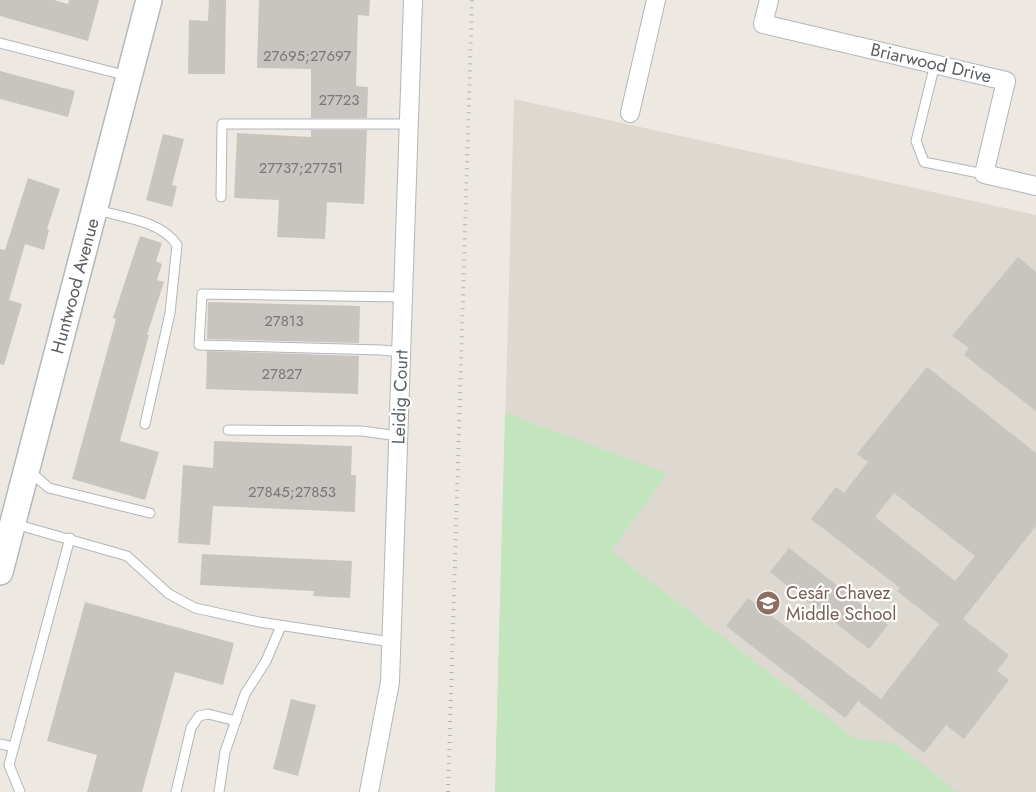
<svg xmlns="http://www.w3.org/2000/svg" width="1036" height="792" font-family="Jost,sans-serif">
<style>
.education{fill:#ddd8d0}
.green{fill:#c2e5bd}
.building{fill:#c8c4bf;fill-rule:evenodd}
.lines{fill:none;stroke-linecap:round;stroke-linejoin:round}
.lane-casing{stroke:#b2b6b9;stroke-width:11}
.street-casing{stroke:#b2b6b9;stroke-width:20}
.secondary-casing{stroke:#b3b8bc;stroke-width:28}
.lane{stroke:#fff;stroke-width:9}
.street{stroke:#fff;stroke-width:18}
.secondary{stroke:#fff;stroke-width:25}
.rail{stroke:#b1b2b3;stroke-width:4;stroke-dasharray:1 6;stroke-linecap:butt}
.labels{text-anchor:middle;stroke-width:4.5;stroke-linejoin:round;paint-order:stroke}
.number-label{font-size:15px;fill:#76787a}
.street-label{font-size:18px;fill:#5a5f63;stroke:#fff}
.education-label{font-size:18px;fill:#785e54;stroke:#fff;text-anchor:start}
</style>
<rect width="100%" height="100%" fill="#ede9e2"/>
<polygon class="education" points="514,99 1036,215 1036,792 495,792"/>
<polygon class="green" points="505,413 667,473 611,551 855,739 895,743 958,792 495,792"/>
<g class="building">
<polygon points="0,0 54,0 68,4 69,0 99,0 88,41 0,16"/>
<polygon points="209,0 226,0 225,74 188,74 189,20 208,21"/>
<polygon points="259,0 370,0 369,16 358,15 356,86 368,87 367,118 311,118 311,69 257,68"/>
<polygon points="0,71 75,91 68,117 0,99"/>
<polygon points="311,130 367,130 364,204 327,202 325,239 277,237 279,200 234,198 237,133 311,137"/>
<polygon points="163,134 184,139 172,185 177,186 172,207 146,200"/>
<polygon points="28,178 60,189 47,229 49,230 44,250 25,244 9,300 22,304 4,365 0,364 0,249 5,250"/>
<polygon points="140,236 162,243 156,261 162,264 157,280 164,282 147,335 149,335 120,441 159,452 145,500 72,479 116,319 113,318"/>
<polygon points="1018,257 1036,272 1036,411 964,355 969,348 952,336"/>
<polygon points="208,302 360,306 359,343 207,339"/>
<polygon points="207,351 359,356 358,394 206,389"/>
<path d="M927,367L1036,453V526L963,619L1009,655L997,671L1009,680L964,739L946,725L924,753L858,701L845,718L726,626L748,598L881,699L939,624L897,591L900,588L811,519L836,487L844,493L868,462L857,454ZM894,493L975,556L955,581L875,517Z"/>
<polygon points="214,441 352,446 351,475 356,475 355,512 213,506 210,545 178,543 183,465 213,468"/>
<polygon points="789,548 888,625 869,649 770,572"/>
<polygon points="202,554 352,561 350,598 313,596 314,591 200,585"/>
<polygon points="85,602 234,643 223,685 175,672 142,792 87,792 97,755 47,741"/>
<polygon points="291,699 316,705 298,776 273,769"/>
</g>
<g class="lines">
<defs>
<g id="lane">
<polyline points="0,43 128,76"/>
<polyline points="935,64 916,141 924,162 984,174"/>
<polyline points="221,197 222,124 409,124"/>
<path d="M97,210C122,217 162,221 177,245L170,313L145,424"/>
<polyline points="401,352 381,350 199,345 202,294 403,297"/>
<polyline points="228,430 362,431 398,436"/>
<polyline points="29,471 49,488 150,513"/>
<polyline points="15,524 127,556 169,594 195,608 259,622 391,642"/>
<polyline points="0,744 14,747"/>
<polyline points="20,792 9,765 70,538"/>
<polyline points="176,792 191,728 199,716 208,714 236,721"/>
<polyline points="219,792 225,752 245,694 266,661 281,626"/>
</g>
<g id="street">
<polyline points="769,0 763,24 1006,81 984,174 1036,186"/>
<polyline points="630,113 656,0"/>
<polyline points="369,792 390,682 413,0"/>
</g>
<polyline id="secondary" points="0,572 149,0"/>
</defs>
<use href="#lane" class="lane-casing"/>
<use href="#street" class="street-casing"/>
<use href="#secondary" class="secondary-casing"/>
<use href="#lane" class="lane"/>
<use href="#street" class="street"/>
<use href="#secondary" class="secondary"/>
<polyline class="rail" points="448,792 472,0"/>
</g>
<defs>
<symbol id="school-disc" viewBox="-11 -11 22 22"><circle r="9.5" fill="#8d6e63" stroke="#fff"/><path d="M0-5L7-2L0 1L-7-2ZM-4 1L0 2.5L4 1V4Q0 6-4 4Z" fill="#fff"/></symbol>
</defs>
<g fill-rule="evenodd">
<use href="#school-disc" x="754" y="589" width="28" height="28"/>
</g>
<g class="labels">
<g class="number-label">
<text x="307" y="61">27695;27697</text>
<text x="339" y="105">27723</text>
<text x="301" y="173">27737;27751</text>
<text x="284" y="326">27813</text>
<text x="282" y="379">27827</text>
<text x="292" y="497">27845;27853</text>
</g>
<g class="street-label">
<text transform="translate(931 63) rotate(13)" y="6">Briarwood Drive</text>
<text transform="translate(75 286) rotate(-75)" y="6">Huntwood Avenue</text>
<text transform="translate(400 397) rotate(-88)" y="6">Leidig Court</text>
</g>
<g class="education-label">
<text x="786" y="599">Cesár Chavez<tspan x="786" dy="21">Middle School</tspan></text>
</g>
</g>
</svg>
